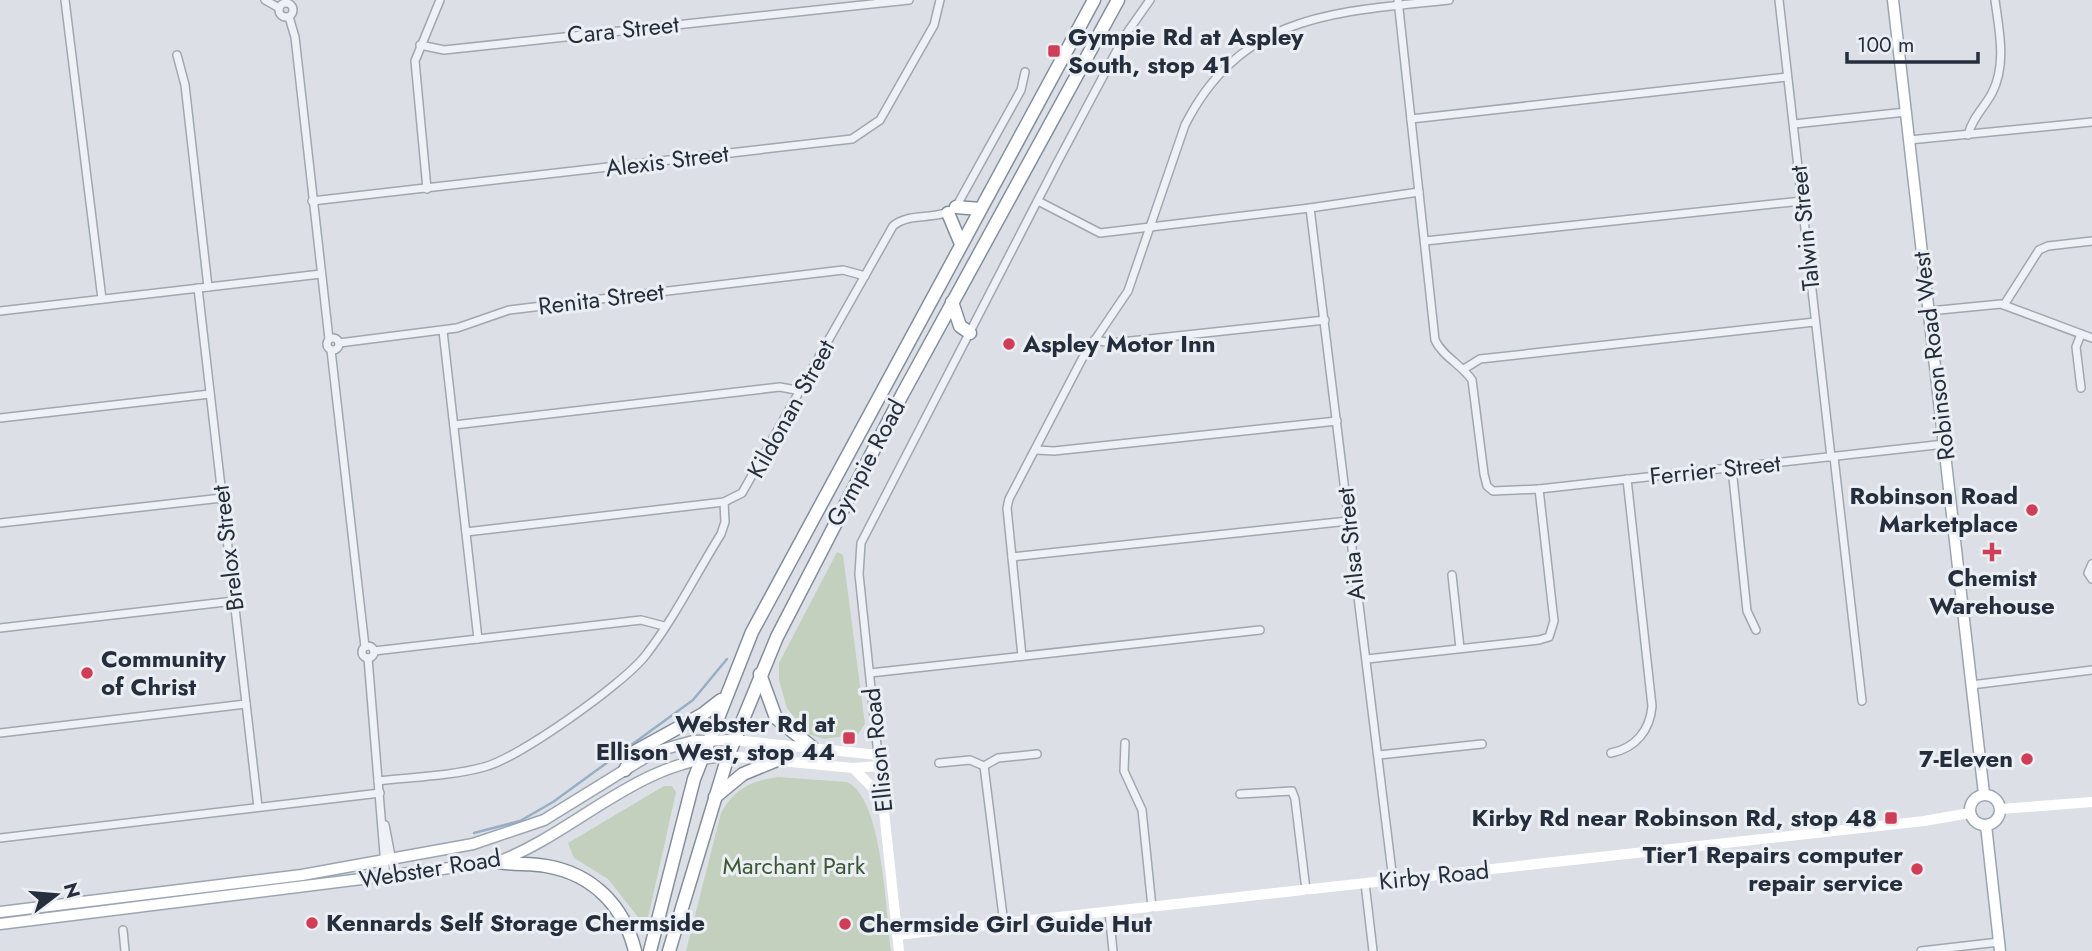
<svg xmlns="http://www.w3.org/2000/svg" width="2092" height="951" font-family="Jost,sans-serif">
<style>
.green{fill:#c2d0bd}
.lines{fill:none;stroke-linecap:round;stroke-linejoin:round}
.stream{stroke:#96afc7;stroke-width:2.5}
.street-casing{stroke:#a1a7b0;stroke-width:10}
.primary-casing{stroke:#9ba5b2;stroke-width:13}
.highway-casing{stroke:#838e9d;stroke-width:15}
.street{stroke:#eef1f5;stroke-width:7}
.secondary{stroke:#fff;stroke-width:10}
.primary{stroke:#fff;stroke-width:10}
.highway{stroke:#fff;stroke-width:12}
.poi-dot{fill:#cf3d56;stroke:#ebeff4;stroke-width:2.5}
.labels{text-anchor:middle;stroke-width:6;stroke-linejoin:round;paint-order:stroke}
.street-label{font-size:24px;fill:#252e3c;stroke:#ebeff4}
.poi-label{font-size:24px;font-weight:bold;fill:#252e3c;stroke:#ebeff4;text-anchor:start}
.park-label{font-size:24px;fill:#3b5833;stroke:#ebeff4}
</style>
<rect width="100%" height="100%" fill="#dce0e6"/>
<g class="green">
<polygon points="837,552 843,555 865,724 858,734 824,739 808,734 787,708 779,680 779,663"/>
<path d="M778,777L847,782C883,798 886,914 891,951H686L721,813C735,788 751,781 778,777Z"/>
<polygon points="664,786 672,786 676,792 646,927 608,879 574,858 568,843"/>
</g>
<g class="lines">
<polyline class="stream" points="474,833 520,821 553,802 693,700 727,659"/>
<defs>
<g id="street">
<polyline points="65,0 102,299"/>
<polyline points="265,0 279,8"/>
<path d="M1398,0L1435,340C1443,357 1461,364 1472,380L1484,474L1487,486L1493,491L1539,489L1945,444"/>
<polyline points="1779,0 1831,457"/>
<circle cx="286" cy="10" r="7"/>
<polyline points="289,17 295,37 329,339"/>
<polyline points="420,45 444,50 909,0"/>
<polyline points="177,55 185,85 208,287"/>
<polyline points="1411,119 1787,77"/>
<polyline points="1794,124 1906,112"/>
<path d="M1968,135C1972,118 1984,108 1992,93C2007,64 1999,30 1995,0"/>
<polyline points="1909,140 2092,122"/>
<polyline points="427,189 415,61 440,0"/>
<polyline points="312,201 852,139 880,120 934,25 940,0"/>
<polyline points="1038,201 1100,233 1310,208 1419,192"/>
<polyline points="1310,208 1393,880"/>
<polyline points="1425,241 1802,201"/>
<polyline points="198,288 258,807"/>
<polyline points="2004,305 2039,250 2048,246 2092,241"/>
<polyline points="0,311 321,274"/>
<polyline points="1929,311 2001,304 2092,338"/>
<polyline points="443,331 478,639"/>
<polyline points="2081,334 2076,347 2081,388"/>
<circle cx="333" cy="344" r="6"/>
<polyline points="1094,340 1112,343 1325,320"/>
<polyline points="339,343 457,328 509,310 843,270 865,276"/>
<polyline points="331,350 365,647"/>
<polyline points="1464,369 1480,359 1815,322"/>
<polyline points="0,418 210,394"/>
<polyline points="454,425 780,387 801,391"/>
<polyline points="1036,450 1054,451 1337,421"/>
<polyline points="1834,457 1862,701"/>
<polyline points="1732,468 1747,611 1756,630"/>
<polyline points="0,523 222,498"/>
<path d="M466,532L724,502L742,493L893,226C910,211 938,222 956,207L1021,90L1025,72"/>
<polyline points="1012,557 1348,521"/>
<polyline points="2092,564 2088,573 2092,579"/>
<polyline points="1452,575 1460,648"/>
<polyline points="0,628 234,601"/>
<circle cx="368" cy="652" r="6"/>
<polyline points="374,651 641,620 664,626"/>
<path d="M1022,656L1007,508L1009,499L1082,359L1128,291L1185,125C1242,12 1338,12 1449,0"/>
<polyline points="368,658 386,878"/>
<polyline points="1367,659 1539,640 1549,637 1554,621 1539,489"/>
<polyline points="870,673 1260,630"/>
<polyline points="1971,685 2092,670"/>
<polyline points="0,733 246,704"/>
<polyline points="1125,743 1124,771 1142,810 1152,907"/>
<path d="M1611,753C1636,748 1650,730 1652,706L1627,479"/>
<polyline points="878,755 859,574 861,543 1057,163 1124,37 1150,0"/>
<polyline points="1379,755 1482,744"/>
<polyline points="939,763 970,760 984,766 998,758 1037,754"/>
<polyline points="984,766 1004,924"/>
<path d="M378,781C413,777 451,776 484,767C519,758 623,684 645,656C674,619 696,574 721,534L725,522L724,502"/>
<polyline points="1240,794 1292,791 1295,799 1306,890"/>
<polyline points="385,825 395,877"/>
<polyline points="0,838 380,793"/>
<polyline points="1365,883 1373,951"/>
<polyline points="1109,912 1113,951"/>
<polyline points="123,930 125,951"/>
<polyline points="1921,951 1999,942"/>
</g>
<g id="primary">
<polyline points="1893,0 1984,794"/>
<circle cx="1985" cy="810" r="15"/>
<polyline points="1986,825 2000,951"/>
<polyline points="0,912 302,875 473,844 544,820 654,752 693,741 734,740"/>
<path d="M0,924L498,862C578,831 638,760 728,756"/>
</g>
<g id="highway">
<polyline points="956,207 980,209"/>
<polyline points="948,213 961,244"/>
<polyline points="952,302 960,326 970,333"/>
<polyline points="760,674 776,718 812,747"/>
<polyline points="625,770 636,751 703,714 721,700"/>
<polyline points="715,797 743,774 777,760"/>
<path d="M498,862C514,865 530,863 546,866C593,874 624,906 635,951"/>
<polyline points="650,951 694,779 752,632 1094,0"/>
<polyline points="669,951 728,756 777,637 902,395 1118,0"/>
</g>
</defs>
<use href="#street" class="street-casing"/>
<use href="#primary" class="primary-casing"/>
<use href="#highway" class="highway-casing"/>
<use href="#street" class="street"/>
<g class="secondary">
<polyline points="734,740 878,755 899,951"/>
<polyline points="728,756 853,768 879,766"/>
<polyline points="853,768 881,796"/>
<polyline points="2001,809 2092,802"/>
<polyline points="897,935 1924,821 1970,813"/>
</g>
<use href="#primary" class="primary"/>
<use href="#highway" class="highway"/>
</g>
<g class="poi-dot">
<rect x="1047" y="44" width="14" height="14" rx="3.5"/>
<circle cx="1009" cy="344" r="7"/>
<circle cx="2032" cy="510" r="7"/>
<path d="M1988.5 541.5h7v7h7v7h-7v7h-7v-7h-7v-7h7z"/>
<circle cx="87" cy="673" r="7"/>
<rect x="842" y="731" width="14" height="14" rx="3.5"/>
<circle cx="2027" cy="759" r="7"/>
<rect x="1884" y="811" width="14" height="14" rx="3.5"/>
<circle cx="1917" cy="869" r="7"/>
<circle cx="312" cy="923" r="7"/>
<circle cx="845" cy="924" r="7"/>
</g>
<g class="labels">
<g class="street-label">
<text transform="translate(623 30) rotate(-6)" y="8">Cara Street</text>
<text transform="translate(667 161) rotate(-7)" y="8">Alexis Street</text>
<text transform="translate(1805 228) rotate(-96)" y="8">Talwin Street</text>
<text transform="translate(601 299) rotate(-7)" y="8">Renita Street</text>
<text transform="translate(1934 356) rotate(-97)" y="8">Robinson Road West</text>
<text transform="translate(791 409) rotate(-61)" y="8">Kildonan Street</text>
<text transform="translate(866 463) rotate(-62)" y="8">Gympie Road</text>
<text transform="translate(1715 470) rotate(-6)" y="8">Ferrier Street</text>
<text transform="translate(1351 544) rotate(-96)" y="8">Ailsa Street</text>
<text transform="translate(228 548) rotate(-97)" y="8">Brelox Street</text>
<text transform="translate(878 750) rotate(-96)" y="8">Ellison Road</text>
<text transform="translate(430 869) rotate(-9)" y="8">Webster Road</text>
<text transform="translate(1434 876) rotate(-6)" y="8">Kirby Road</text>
</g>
<g class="poi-label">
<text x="1068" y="45">Gympie Rd at Aspley<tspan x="1068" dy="28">South, stop 41</tspan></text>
<text x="1023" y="352">Aspley Motor Inn</text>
<text x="2018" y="504" text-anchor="end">Robinson Road<tspan x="2018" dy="28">Marketplace</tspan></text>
<text x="1992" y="586" text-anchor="middle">Chemist<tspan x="1992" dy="28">Warehouse</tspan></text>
<text x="101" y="667">Community<tspan x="101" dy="28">of Christ</tspan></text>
<text x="835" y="732" text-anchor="end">Webster Rd at<tspan x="835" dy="28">Ellison West, stop 44</tspan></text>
<text x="2013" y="767" text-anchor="end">7-Eleven</text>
<text x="1877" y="826" text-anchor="end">Kirby Rd near Robinson Rd, stop 48</text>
<text x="1903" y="863" text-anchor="end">Tier1 Repairs computer<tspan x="1903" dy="28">repair service</tspan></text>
<text x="326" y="931">Kennards Self Storage Chermside</text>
<text x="859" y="932">Chermside Girl Guide Hut</text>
</g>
<g class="park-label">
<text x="794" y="874">Marchant Park</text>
</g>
</g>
<g transform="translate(56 895) rotate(74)" stroke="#ebeff4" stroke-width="5" paint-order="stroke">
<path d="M0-5L12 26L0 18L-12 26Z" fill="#252e3c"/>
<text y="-10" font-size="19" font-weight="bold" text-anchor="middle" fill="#252e3c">N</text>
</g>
<path d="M1847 52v10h131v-10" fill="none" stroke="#252e3c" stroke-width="3.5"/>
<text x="1857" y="52" font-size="21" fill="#252e3c" stroke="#ebeff4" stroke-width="5" paint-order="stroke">100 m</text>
</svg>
